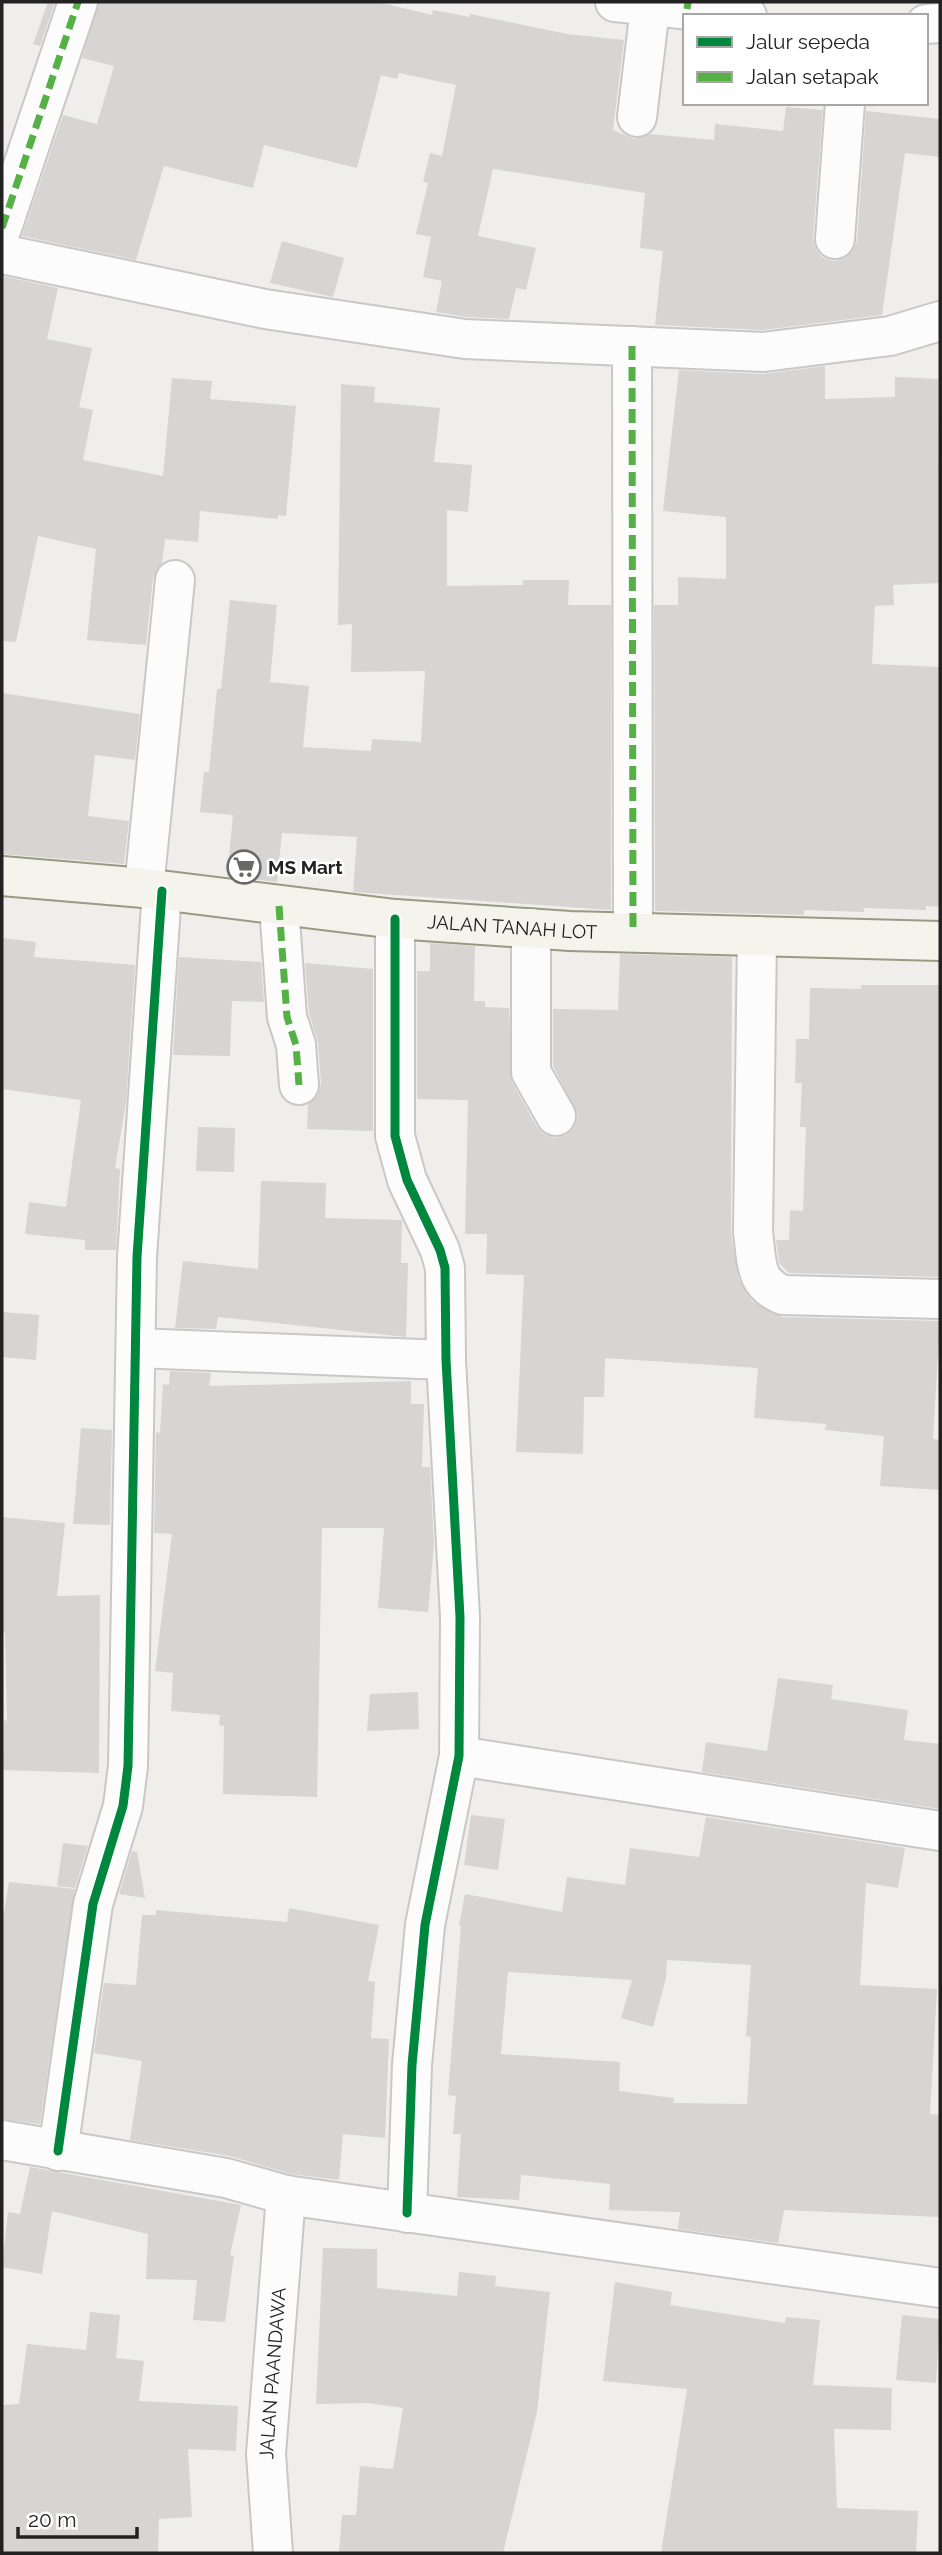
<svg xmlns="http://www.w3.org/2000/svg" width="942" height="2555" font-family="Raleway,sans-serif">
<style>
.building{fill:#d7d4d2;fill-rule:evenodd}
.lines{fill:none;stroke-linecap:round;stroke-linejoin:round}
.minor-casing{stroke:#c9c8c7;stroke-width:42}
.secondary-casing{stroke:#999a82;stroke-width:42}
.minor{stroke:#fdfcfc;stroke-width:38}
.secondary{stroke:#f4f4ed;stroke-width:38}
.quiet{stroke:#55b145;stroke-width:7;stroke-dasharray:14 7;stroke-linecap:butt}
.cycleway-casing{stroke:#fff;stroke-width:13}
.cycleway{stroke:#00873e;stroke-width:9}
.labels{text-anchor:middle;stroke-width:5;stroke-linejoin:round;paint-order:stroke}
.poi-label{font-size:19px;font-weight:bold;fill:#222;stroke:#fff;text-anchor:start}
.street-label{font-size:19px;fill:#222;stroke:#fff}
</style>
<rect width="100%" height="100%" fill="#f0eeeb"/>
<g class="building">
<polygon points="48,2 55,2 40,46 33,44"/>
<polygon points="99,2 378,2 432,15 433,10 470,17 470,14 567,34 624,40 613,130 634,139 650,134 714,140 715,124 783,131 786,107 823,110 813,238 816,249 822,257 833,261 845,258 853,251 857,241 866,111 940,119 940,157 905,153 882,315 763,330 655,325 663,251 640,248 645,193 493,169 478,236 536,248 526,290 516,288 509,319 467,317 436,312 442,281 423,277 431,237 416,234 428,183 423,182 430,153 442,156 456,85 399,73 397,79 381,75 357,168 264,145 253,188 164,166 136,260 22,236 63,115 97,124 114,66 82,58"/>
<polygon points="282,241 344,258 333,297 270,283"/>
<polygon points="2,276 58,288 47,339 92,348 79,407 93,410 83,460 163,476 172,378 212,381 210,399 296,406 286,516 278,515 278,519 200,511 198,542 165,539 162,563 153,578 146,645 87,640 96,549 38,536 16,642 2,641"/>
<polygon points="825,366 825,399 895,397 895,377 938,379 940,583 893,585 894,605 875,606 872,664 940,667 940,907 926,906 926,910 864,908 864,912 804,910 804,915 655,911 654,605 678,605 678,577 726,579 726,517 663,511 679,370 763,374"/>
<polygon points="341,384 375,387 374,402 440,408 434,462 472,465 468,512 447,510 447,586 523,585 523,580 569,580 568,605 611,605 611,910 353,892 357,837 282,833 277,882 227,876 233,815 200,812 204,772 209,772 217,689 221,689 230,600 277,605 270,682 309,686 303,747 371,751 372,739 421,742 425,671 351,672 352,624 338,625"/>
<polygon points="2,693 140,714 135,760 95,755 88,816 129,821 124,864 2,854"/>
<polygon points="2,938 36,942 34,957 135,965 126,1102 115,1168 120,1169 116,1250 85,1250 85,1240 25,1234 29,1202 66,1207 81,1100 2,1089"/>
<polygon points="430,943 475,946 474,1001 485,1001 485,1007 509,1008 512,1082 537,1127 544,1134 555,1138 566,1135 574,1128 578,1115 553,1066 553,1009 618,1010 620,954 732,957 731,1232 738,1278 752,1301 782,1317 940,1321 933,1439 940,1440 940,1490 880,1486 884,1436 825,1430 826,1424 754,1418 758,1368 605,1358 604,1397 584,1397 583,1454 516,1452 524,1275 486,1274 487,1234 465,1234 468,1100 417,1099 417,971 430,971"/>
<polygon points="179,957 261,962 264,1002 232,1001 230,1056 173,1055"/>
<polygon points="305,963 373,969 373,1131 307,1129 308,1104 318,1095 321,1083 318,1043 309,1013"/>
<polygon points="861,985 940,985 940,1277 789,1273 779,1263 776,1240 789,1240 790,1210 803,1211 806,1127 800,1127 802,1083 795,1083 796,1039 809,1039 810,988 861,989"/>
<polygon points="198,1127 235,1128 234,1172 196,1171"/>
<polygon points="261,1181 326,1183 325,1218 402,1220 401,1263 408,1263 406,1337 218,1317 216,1329 175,1328 183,1261 258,1269"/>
<polygon points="2,1312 39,1315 36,1360 2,1357"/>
<polygon points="170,1371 211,1373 209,1386 411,1381 411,1404 424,1404 422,1467 430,1467 434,1544 428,1612 378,1608 384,1528 322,1528 317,1797 223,1794 224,1726 219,1725 220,1715 171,1711 173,1673 155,1671 172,1534 154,1533 156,1432 160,1433 163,1384 169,1385"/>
<polygon points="81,1428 112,1430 110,1525 73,1524"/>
<polygon points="2,1517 65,1523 57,1596 100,1595 99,1773 3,1770 4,1720 7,1721 5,1633 2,1632"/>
<polygon points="778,1678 833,1685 831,1699 908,1710 904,1740 940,1744 940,1809 702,1772 706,1742 767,1751"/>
<polygon points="418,1692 419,1729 367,1731 370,1694"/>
<polygon points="471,1815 505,1819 498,1870 464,1865"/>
<path d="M706,1817L905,1848L898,1888L866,1883L860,1985L937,1989L930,2114L940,2115V2217L784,2210L778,2243L678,2229L680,2212L609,2210L610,2184L521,2175L519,2200L457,2197L461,2134H453L456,2096L448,2095L461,1926H459L465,1894L562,1912L567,1877L625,1885L630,1848L699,1857ZM667,1960L751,1965L746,2036L751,2037L747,2104L673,2103L674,2098L619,2091L620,2062L501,2054L508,1972L632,1980L621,2018L653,2027L666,1978Z"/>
<polygon points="63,1843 88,1846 75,1888 57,1886"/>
<polygon points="132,1851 137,1852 145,1898 119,1894"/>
<polygon points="9,1882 75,1889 40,2124 2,2119 2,1924"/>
<polygon points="289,1908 379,1925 368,1981 375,1982 371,2038 389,2039 385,2138 343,2134 339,2180 291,2174 230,2156 130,2140 142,2061 94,2053 104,1983 136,1985 142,1915 156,1915 156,1910 287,1922"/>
<polygon points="30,2167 241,2205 230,2255 234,2256 225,2322 193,2320 197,2280 146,2279 148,2234 52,2211 42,2274 2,2267 8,2212 20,2214"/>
<polygon points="323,2248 377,2249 377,2288 457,2296 459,2272 496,2276 495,2286 550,2292 537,2412 503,2553 339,2553 342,2515 356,2515 360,2466 393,2469 403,2408 368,2403 316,2404"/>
<polygon points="615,2282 672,2292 670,2305 785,2323 786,2317 820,2320 813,2385 892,2388 891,2430 834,2429 837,2508 918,2511 916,2553 661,2553 687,2389 603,2381"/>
<polygon points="90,2312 120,2315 116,2358 144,2361 139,2401 238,2406 236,2451 188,2449 192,2517 159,2519 158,2553 2,2553 2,2405 19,2404 27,2344 86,2350"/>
<polygon points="902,2315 940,2319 936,2383 896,2380"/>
</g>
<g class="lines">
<defs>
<g id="minor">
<polyline points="615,2 747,16"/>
<polyline points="926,24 940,23"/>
<polyline points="637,117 650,8"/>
<polyline points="2,228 78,2"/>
<polyline points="835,239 845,103"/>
<polyline points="2,254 265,309 465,339 764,352 890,336 940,321"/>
<polyline points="632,346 633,932"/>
<polyline points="144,888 175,580"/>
<polyline points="279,906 287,1017 296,1045 299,1085"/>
<polyline points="395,919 395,1136 407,1180 440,1250 445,1268 446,1360 460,1617 459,1756 425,1925 412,2065 407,2213"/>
<polyline points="531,928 531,1072 556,1116"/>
<path d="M757,936L753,1232C757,1260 753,1283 783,1295L940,1299"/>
<polyline points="136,1348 446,1360"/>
<polyline points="459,1756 940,1831"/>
<polyline points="2,2140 226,2178 286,2195 940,2288"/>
<polyline points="58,2151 93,1904 123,1806 128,1766 137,1257 162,891"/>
<path id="s1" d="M273,2553L266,2454L286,2195"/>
</g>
<g id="secondary">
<path id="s2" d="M2,876L144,888L395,919L570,931L940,941"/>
</g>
</defs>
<use href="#minor" class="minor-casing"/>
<use href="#secondary" class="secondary-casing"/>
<use href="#minor" class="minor"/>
<use href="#secondary" class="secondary"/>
<g class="quiet">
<polyline points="687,9 688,2"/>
<polyline points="2,228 78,2"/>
<polyline points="632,346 633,932"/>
<polyline points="279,906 287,1017 296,1045 299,1085"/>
</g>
<defs>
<g id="cycleway">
<polyline points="395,919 395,1136 407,1180 440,1250 445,1268 446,1360 460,1617 459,1756 425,1925 412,2065 407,2213"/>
<polyline points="58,2151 93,1904 123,1806 128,1766 137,1257 162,891"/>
</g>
</defs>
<use href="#cycleway" class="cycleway-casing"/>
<use href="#cycleway" class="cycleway"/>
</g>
<defs>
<symbol id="supermarket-ring" viewBox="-11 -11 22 22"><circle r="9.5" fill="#fff" stroke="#6a6968" stroke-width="1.5"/><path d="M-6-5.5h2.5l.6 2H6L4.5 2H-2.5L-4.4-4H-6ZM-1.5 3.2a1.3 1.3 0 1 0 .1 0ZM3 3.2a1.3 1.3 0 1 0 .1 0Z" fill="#6a6968"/></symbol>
</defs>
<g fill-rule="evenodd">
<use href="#supermarket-ring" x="225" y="848" width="38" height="38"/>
</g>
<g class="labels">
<g class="poi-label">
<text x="268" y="874">MS Mart</text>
</g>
<g class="street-label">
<text dy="7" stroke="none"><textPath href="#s2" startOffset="513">JALAN TANAH LOT</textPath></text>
<text dy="7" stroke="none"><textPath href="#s1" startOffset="180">JALAN PAANDAWA</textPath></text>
</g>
</g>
<rect width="942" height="2555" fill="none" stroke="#222222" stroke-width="7"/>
<rect x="683" y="14" width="245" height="91" fill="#ffffff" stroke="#a7a7a7" stroke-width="2"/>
<rect x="697" y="37" width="35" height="10" fill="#00873e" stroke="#a7a7a7" stroke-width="2"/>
<text x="746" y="49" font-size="21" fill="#222222">Jalur sepeda</text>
<rect x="697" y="72" width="35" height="10" fill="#55b145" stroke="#a7a7a7" stroke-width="2"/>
<text x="746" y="84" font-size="21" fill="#222222">Jalan setapak</text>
<path d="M18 2527v10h119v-10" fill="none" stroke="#222222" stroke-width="3.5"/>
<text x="28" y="2527" font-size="21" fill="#222222" stroke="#ffffff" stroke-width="5" paint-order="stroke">20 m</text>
</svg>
